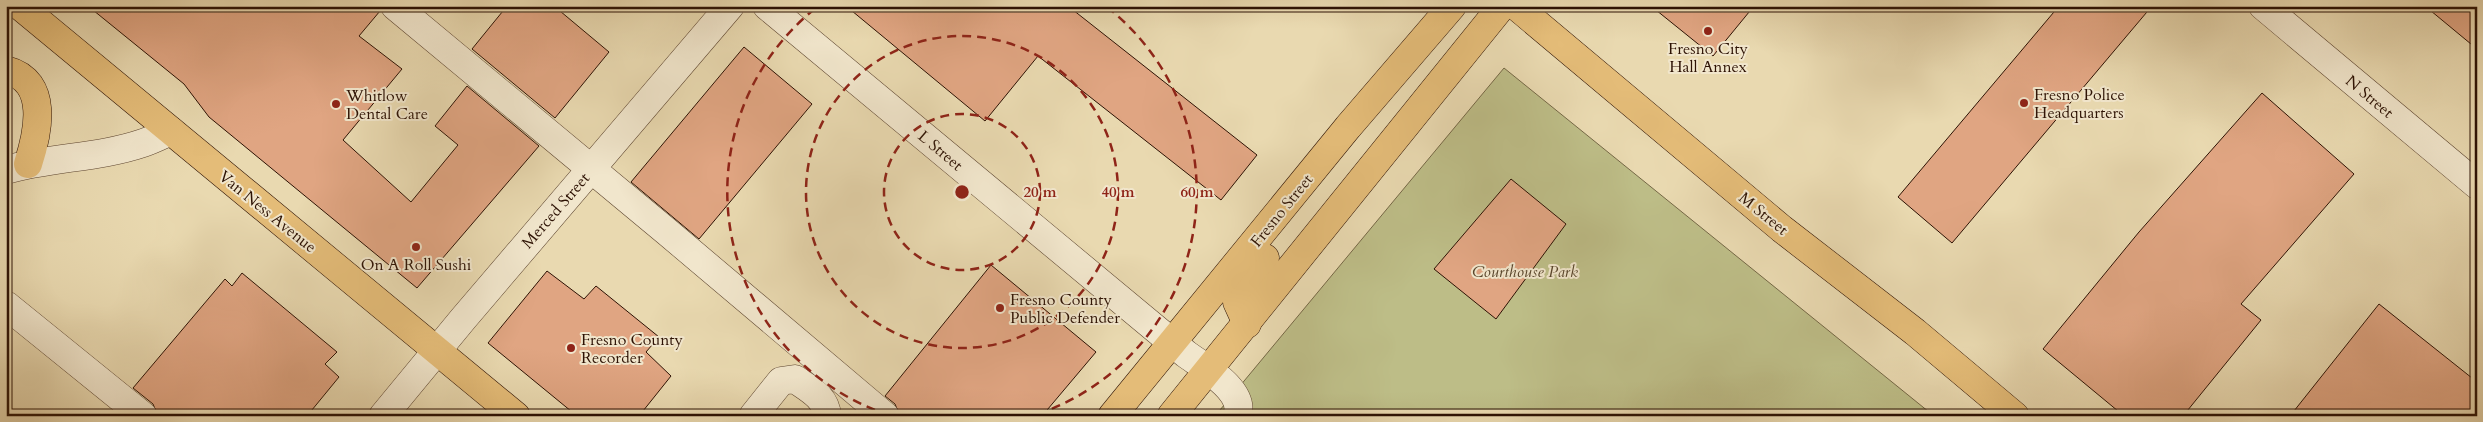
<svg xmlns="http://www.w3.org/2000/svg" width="2483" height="422" font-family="Cardo,serif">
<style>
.green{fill:#bdbd87;stroke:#756846}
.building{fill:#e0a582;stroke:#2d1204}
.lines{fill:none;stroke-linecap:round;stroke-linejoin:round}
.minor-casing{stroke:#5c442f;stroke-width:29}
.major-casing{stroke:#2d1204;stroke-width:29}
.minor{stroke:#f1e6cc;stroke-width:28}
.major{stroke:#e4bc78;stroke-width:28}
.ring{fill:none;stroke:#8f2418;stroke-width:2.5;stroke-dasharray:9 6}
.poi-dot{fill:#8f2418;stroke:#f1e6cc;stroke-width:2}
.labels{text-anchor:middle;stroke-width:4;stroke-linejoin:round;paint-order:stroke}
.poi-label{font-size:16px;fill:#2d1204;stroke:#f1e6cc;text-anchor:start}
.street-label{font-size:16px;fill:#2d1204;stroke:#f1e6cc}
.park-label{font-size:16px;font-style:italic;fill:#58452b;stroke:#f1e6cc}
.centre{fill:#8f2418;stroke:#f1e6cc;stroke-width:2.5}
.ring-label{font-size:15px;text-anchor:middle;font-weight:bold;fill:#8f2418;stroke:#f1e6cc;stroke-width:4;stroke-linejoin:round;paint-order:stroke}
</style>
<rect width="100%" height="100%" fill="#e9d9b0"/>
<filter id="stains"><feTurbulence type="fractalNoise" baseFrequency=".004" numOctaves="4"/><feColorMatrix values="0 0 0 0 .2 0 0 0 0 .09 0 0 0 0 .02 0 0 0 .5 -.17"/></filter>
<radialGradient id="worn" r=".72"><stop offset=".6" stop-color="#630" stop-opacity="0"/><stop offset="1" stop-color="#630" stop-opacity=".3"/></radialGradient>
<polygon class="green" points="1504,68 1934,416 1215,416"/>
<g class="building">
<polygon points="88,6 380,6 380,11 359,36 402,69 343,140 411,202 458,145 435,126 467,86 539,146 417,288 209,117 184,84"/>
<polygon points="507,6 554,6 609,52 555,118 472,49"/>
<polygon points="846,6 1068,6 1257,155 1221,200 1038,56 985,121"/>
<polygon points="1651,6 1754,6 1713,56"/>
<polygon points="2059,6 2152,6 1952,243 1898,197"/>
<polygon points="2425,6 2477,6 2477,49"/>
<polygon points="744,47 812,104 699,239 631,182"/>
<polygon points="2262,93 2354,174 2241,304 2261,320 2183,416 2124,416 2043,349 2139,232"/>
<polygon points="1511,179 1566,224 1496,319 1434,269"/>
<polygon points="991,265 1096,352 1042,416 900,416 895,404 885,396"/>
<polygon points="547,271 584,299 596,286 659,337 646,352 671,376 639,416 577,416 488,343"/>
<polygon points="242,273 337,352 325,364 339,377 307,416 158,416 153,404 133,388 225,279 232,286"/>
<polygon points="2379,304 2477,382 2477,416 2290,416"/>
</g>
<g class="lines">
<defs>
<g id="minor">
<polyline points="395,6 666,231 885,416"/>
<path d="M767,6L1186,354C1202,366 1247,391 1237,416"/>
<polyline points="2263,6 2477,185"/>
<path d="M6,170C51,157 99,158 143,143C152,140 162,135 171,131"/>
<polyline points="6,305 143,416"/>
<polyline points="383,416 463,319 730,6"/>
<path d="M753,416L781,381L795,379C809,389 826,397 827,416"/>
</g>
<g id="major">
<polyline points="20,6 516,416"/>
<polyline points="1516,6 1782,229 1915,332 2015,416"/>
<path d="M6,70C50,81 38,133 28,164"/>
<polyline points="1247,324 1237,302 1239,292 1265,258"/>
<polyline points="1112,416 1348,127 1452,6"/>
<polyline points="1171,416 1502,6"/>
</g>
</defs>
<use href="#minor" class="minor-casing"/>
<use href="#major" class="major-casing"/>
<use href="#minor" class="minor"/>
<use href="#major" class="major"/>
</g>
<g class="ring">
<circle cx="962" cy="192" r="78"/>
<circle cx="962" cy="192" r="156"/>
<path d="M889 415A235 235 0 0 1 817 7M1107 7A235 235 0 0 1 1035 415"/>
</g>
<g class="poi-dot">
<circle cx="1708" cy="31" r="5"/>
<circle cx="2024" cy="103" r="5"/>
<circle cx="336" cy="104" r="5"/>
<circle cx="416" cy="247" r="5"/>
<circle cx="1000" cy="308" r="5"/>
<circle cx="571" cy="348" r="5"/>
</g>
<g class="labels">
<g class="poi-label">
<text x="1708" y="54" text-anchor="middle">Fresno City<tspan x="1708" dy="18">Hall Annex</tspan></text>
<text x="2034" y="100">Fresno Police<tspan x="2034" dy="18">Headquarters</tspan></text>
<text x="346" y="101">Whitlow<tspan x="346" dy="18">Dental Care</tspan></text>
<text x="416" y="270" text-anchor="middle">On A Roll Sushi</text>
<text x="1010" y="305">Fresno County<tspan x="1010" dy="18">Public Defender</tspan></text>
<text x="581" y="345">Fresno County<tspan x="581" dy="18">Recorder</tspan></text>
</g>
<g class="street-label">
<text transform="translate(2370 96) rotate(40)" y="6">N Street</text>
<text transform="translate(941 150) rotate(40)" y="6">L Street</text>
<text transform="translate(555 210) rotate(-49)" y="6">Merced Street</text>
<text transform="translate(1281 210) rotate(-51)" y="6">Fresno Street</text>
<text transform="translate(268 211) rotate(39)" y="6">Van Ness Avenue</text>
<text transform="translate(1764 213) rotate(39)" y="6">M Street</text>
</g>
<g class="park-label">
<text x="1525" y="277">Courthouse Park</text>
</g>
</g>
<circle cx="962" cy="192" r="8" class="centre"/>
<g class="ring-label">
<text x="1040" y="197">20 m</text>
<text x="1118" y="197">40 m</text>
<text x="1197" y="197">60 m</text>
</g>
<rect width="2483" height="422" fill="none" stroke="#e9d9b0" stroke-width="25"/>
<rect x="8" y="8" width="2468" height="407" fill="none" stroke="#2d1204" stroke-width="2.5"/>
<rect x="12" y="12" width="2458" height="397" fill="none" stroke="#2d1204"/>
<rect width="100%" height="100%" filter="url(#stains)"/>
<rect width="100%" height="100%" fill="url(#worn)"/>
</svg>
